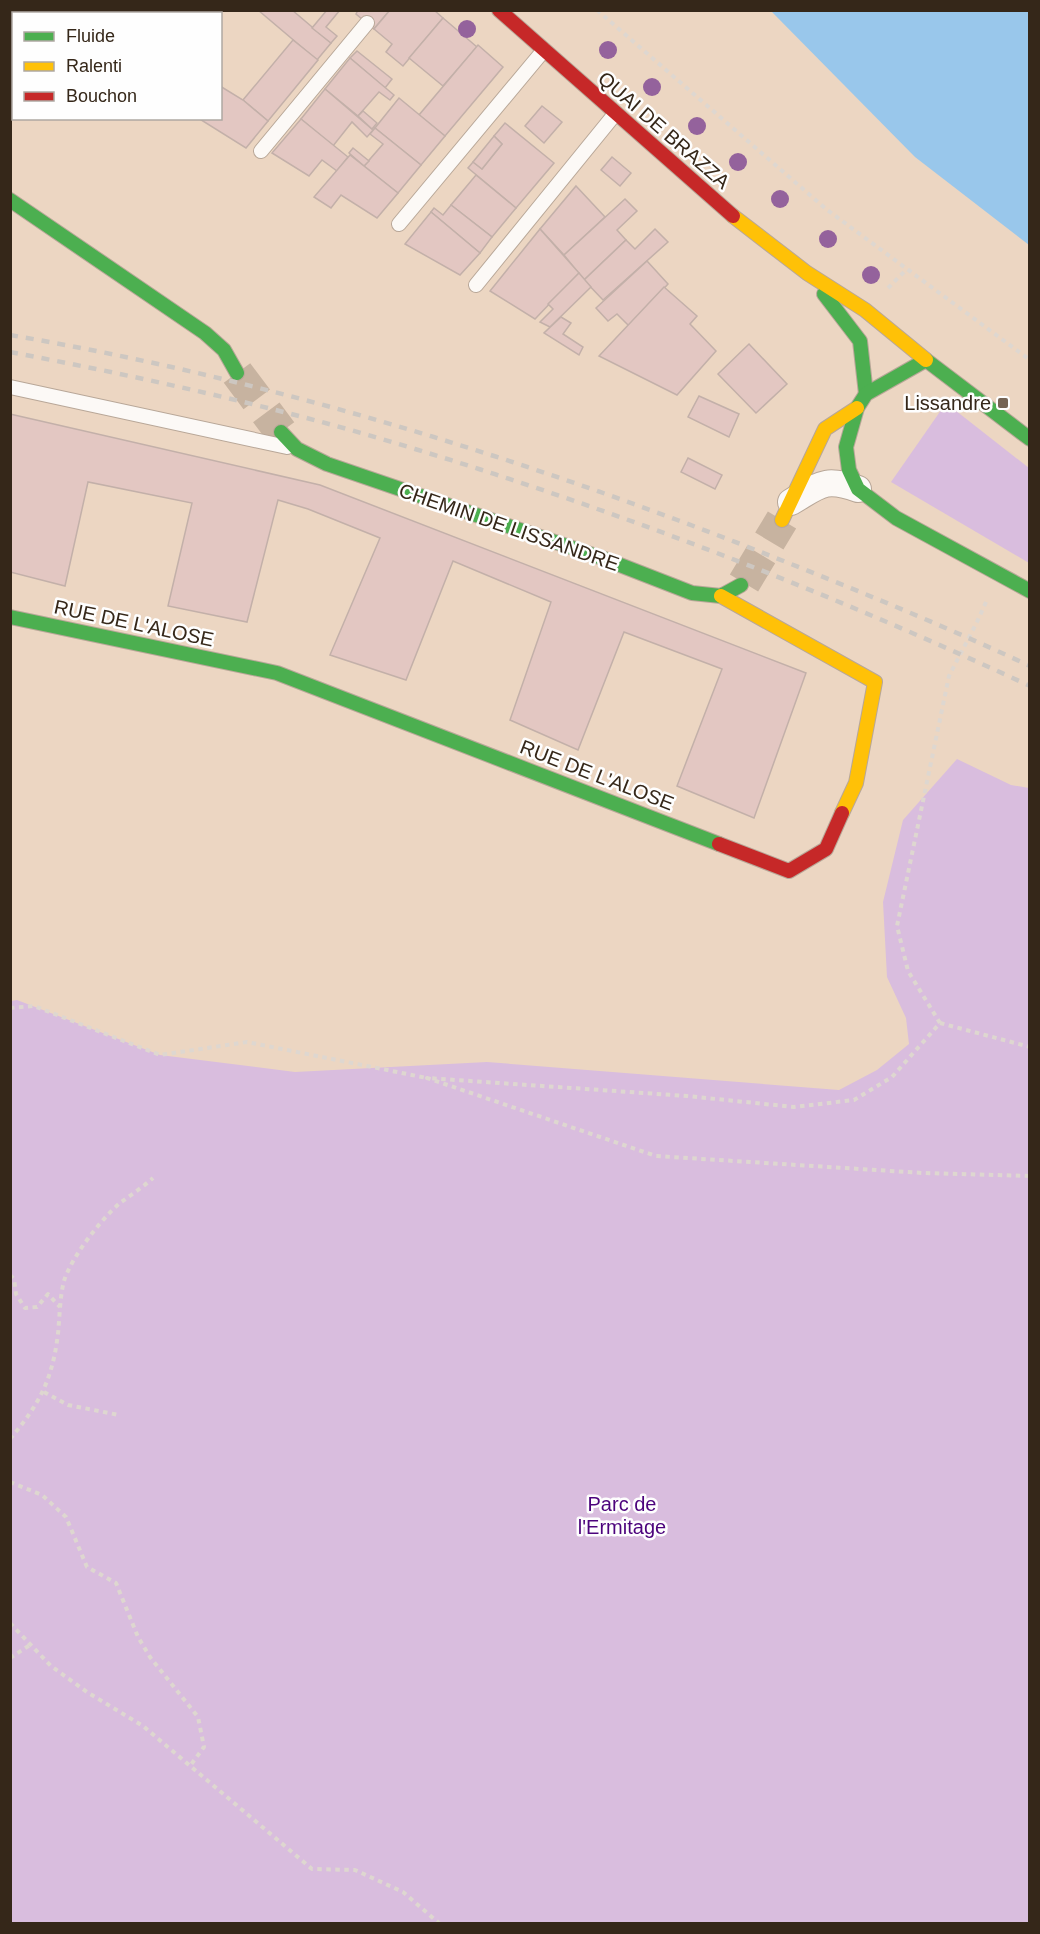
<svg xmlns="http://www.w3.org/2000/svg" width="1040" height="1934" font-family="Helvetica,sans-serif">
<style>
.green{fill:#d9bdde}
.water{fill:#99c7eb}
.building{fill:#e3c7c2;stroke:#c3b0a9;stroke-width:1.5}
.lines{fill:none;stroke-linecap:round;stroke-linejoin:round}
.secondary-tunnel{stroke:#c7b3a0;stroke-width:33;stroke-dasharray:33 16;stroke-linecap:butt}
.lane-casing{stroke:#b8a798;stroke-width:16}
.street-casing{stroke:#b8a798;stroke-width:28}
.fast-casing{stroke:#b8a798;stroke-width:16}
.slow-casing{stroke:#b8a798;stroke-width:16}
.jam-casing{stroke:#b8a798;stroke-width:16}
.path{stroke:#ded7d0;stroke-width:4;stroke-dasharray:4.5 4.5;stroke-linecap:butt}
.lane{stroke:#fcf9f6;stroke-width:14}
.street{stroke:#fcf9f6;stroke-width:26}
.fast{stroke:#4caf50;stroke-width:14}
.slow{stroke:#ffc107;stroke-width:14}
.jam{stroke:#c62828;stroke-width:14}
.rail{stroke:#cdc7c1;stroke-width:4.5;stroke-dasharray:8 8;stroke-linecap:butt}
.tree{fill:#94629c}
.poi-dot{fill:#756454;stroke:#fefefe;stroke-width:2}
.labels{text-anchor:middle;stroke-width:5;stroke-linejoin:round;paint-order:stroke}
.street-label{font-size:20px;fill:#352719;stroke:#fefefe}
.poi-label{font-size:20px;fill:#352719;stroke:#fefefe;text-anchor:end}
.park-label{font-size:20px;fill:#4c037c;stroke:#fefefe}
</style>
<rect width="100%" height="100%" fill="#ecd6c2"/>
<g class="green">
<polygon points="946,403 1029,468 1029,563 891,482"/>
<polygon points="957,759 1011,785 1029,788 1029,1923 11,1923 11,1001 17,1000 160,1055 295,1072 487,1062 839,1090 877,1070 909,1044 906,1018 887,977 883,902 903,820"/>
</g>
<polygon class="water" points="771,11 1029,11 1029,245 915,157"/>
<g class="building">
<polygon points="258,10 292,10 331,43 317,60"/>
<polygon points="327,10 340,10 326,27 337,36 331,43 312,28"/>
<polygon points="358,10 390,10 374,29 356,14"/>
<polygon points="390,10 434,10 443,18 403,66 386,52 392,44 374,29"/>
<polygon points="443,18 477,47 443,86 409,58"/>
<polygon points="293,40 318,60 268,121 243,100"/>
<polygon points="478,45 503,67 445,136 419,115"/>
<polygon points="357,51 392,79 385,88 350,58"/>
<polygon points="350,58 394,95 390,100 379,92 358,116 325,89"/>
<polygon points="220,86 243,100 268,121 246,148 198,118 220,118"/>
<polygon points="325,89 372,129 373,127 375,128 367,137 352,122 333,146 301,119"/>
<polygon points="399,98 445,136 421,165 375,128"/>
<polygon points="542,106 562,122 544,143 525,126"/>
<polygon points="363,111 377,123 372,129 358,116"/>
<polygon points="301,119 348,157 337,171 322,160 309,176 272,153"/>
<polygon points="505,123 554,163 516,208 468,168 473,162 482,169 502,144 494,136"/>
<polygon points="375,128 421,165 398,193 364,166 383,144 370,134"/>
<polygon points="494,136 502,144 482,169 473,162"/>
<polygon points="353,148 369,161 364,166 349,153"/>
<polygon points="350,155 398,193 377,218 341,195 331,208 314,197"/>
<polygon points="612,157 631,173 620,186 601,170"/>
<polygon points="476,175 516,208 492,237 451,205"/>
<polygon points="576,186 605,217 564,255 540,229"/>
<polygon points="625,199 637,211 617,230 626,240 584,280 564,255"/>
<polygon points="451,205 492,237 480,253 431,212 434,208 443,215"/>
<polygon points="431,212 480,253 460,275 405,244"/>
<polygon points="540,229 579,273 535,319 490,291"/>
<polygon points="655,229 668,242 603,300 584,280 626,240 635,249"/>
<polygon points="647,261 668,284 629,326 617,314 608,321 596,308"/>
<polygon points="579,273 591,287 550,327 540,322 553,309 548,304"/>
<polygon points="664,287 697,316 690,324 716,351 677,395 599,356"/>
<polygon points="561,317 571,323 563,334 583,347 579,355 544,333"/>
<polygon points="749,344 787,384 756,413 718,374"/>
<polygon points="699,396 739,414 729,437 688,417"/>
<polygon points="10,414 320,485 806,673 754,818 677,786 722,669 624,632 578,750 510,720 551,602 453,561 406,680 330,655 380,538 308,509 278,500 247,622 168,606 192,503 88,482 65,586 10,572"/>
<polygon points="688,458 722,475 715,489 681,472"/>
</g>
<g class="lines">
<g class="secondary-tunnel">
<polyline points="237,373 281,432"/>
<polyline points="744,583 782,520"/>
</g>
<defs>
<g id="lane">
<polyline points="261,151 367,23"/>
<polyline points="399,224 544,50"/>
<polyline points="476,285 615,114"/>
<polyline points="10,387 287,447"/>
</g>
<path id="street" d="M791,502C820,485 824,477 858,489"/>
<g id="fast">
<polyline points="10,200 205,333 224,350 237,373"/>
<polyline points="824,294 860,341 866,394"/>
<polyline points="281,432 297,449 327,464 602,558 692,593 721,596 741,585"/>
<polyline points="1030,439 926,360 866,394 857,408 846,447 849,470 858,489 896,518 1030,591"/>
<polyline points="10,617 277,673 719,844"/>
</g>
<g id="slow">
<polyline points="733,216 807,273 865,310 926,360"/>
<polyline points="782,520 825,429 857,408"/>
<polyline points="721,596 875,682 856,783 842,813"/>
</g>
<g id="jam">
<polyline points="499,10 733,216"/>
<polyline points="719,844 789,871 826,849 842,813"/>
</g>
</defs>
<use href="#lane" class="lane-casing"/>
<use href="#street" class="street-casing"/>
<use href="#fast" class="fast-casing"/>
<use href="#slow" class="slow-casing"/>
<use href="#jam" class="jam-casing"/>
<g class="path">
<polyline points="597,10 826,209 1030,360"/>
<polyline points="888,288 906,270"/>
<polyline points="986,602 977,622 949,676 897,926 908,971 940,1023 892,1077 854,1100 794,1107 687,1096 427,1078 656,1156 923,1173 1030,1176"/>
<polyline points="10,1008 34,1006 160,1055 247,1042 427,1078"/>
<polyline points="940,1023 1030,1047"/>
<polyline points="10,1275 14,1279 16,1294 25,1308 37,1307 48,1294 60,1307"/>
<polyline points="44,1392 68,1405 119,1415"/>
<path d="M10,1439C37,1407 51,1383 57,1341C60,1322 59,1300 64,1281C71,1258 101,1219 120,1203C131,1195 143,1187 153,1178"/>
<polyline points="10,1482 42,1495 66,1517 87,1567 116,1583 138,1637 150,1657 198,1717 204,1747 190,1766"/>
<polyline points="10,1623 51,1666 87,1692 143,1726 312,1869 355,1870 403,1892 440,1924"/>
<polyline points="10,1658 30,1645"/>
</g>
<use href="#lane" class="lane"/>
<use href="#street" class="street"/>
<use href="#fast" class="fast"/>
<use href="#slow" class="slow"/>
<use href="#jam" class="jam"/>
<g class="rail">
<path d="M10,335C279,381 539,463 791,564C871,596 951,629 1030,666"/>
<path d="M10,352C147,378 282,408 415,449C625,513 830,593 1030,686"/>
</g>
</g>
<g class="tree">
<circle cx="467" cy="29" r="9"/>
<circle cx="608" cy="50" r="9"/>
<circle cx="652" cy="87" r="9"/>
<circle cx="697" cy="126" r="9"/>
<circle cx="738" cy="162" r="9"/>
<circle cx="780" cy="199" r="9"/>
<circle cx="828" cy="239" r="9"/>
<circle cx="871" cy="275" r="9"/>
</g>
<rect class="poi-dot" x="997" y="397" width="12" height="12" rx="3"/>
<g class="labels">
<g class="street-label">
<text transform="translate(664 130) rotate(41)" y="7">QUAI DE BRAZZA</text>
<text transform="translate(509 527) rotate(19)" y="7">CHEMIN DE LISSANDRE</text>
<text transform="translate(134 623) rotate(12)" y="7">RUE DE L'ALOSE</text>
<text transform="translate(597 775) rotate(21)" y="7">RUE DE L'ALOSE</text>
</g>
<g class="poi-label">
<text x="991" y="410">Lissandre</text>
</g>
<g class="park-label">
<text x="622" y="1511">Parc de<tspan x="622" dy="23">l'Ermitage</tspan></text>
</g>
</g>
<rect width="1040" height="1934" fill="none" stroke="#352719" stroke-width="24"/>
<rect x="12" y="12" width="210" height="108" fill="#fefefe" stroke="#aea8a2" stroke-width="1.5"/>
<rect x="24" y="32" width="30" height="9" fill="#4caf50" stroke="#aea8a2" stroke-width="1.5"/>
<text x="66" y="42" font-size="18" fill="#352719">Fluide</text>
<rect x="24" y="62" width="30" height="9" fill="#ffc107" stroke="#aea8a2" stroke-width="1.5"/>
<text x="66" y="72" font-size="18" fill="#352719">Ralenti</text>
<rect x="24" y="92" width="30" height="9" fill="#c62828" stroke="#aea8a2" stroke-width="1.5"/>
<text x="66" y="102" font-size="18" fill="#352719">Bouchon</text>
</svg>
